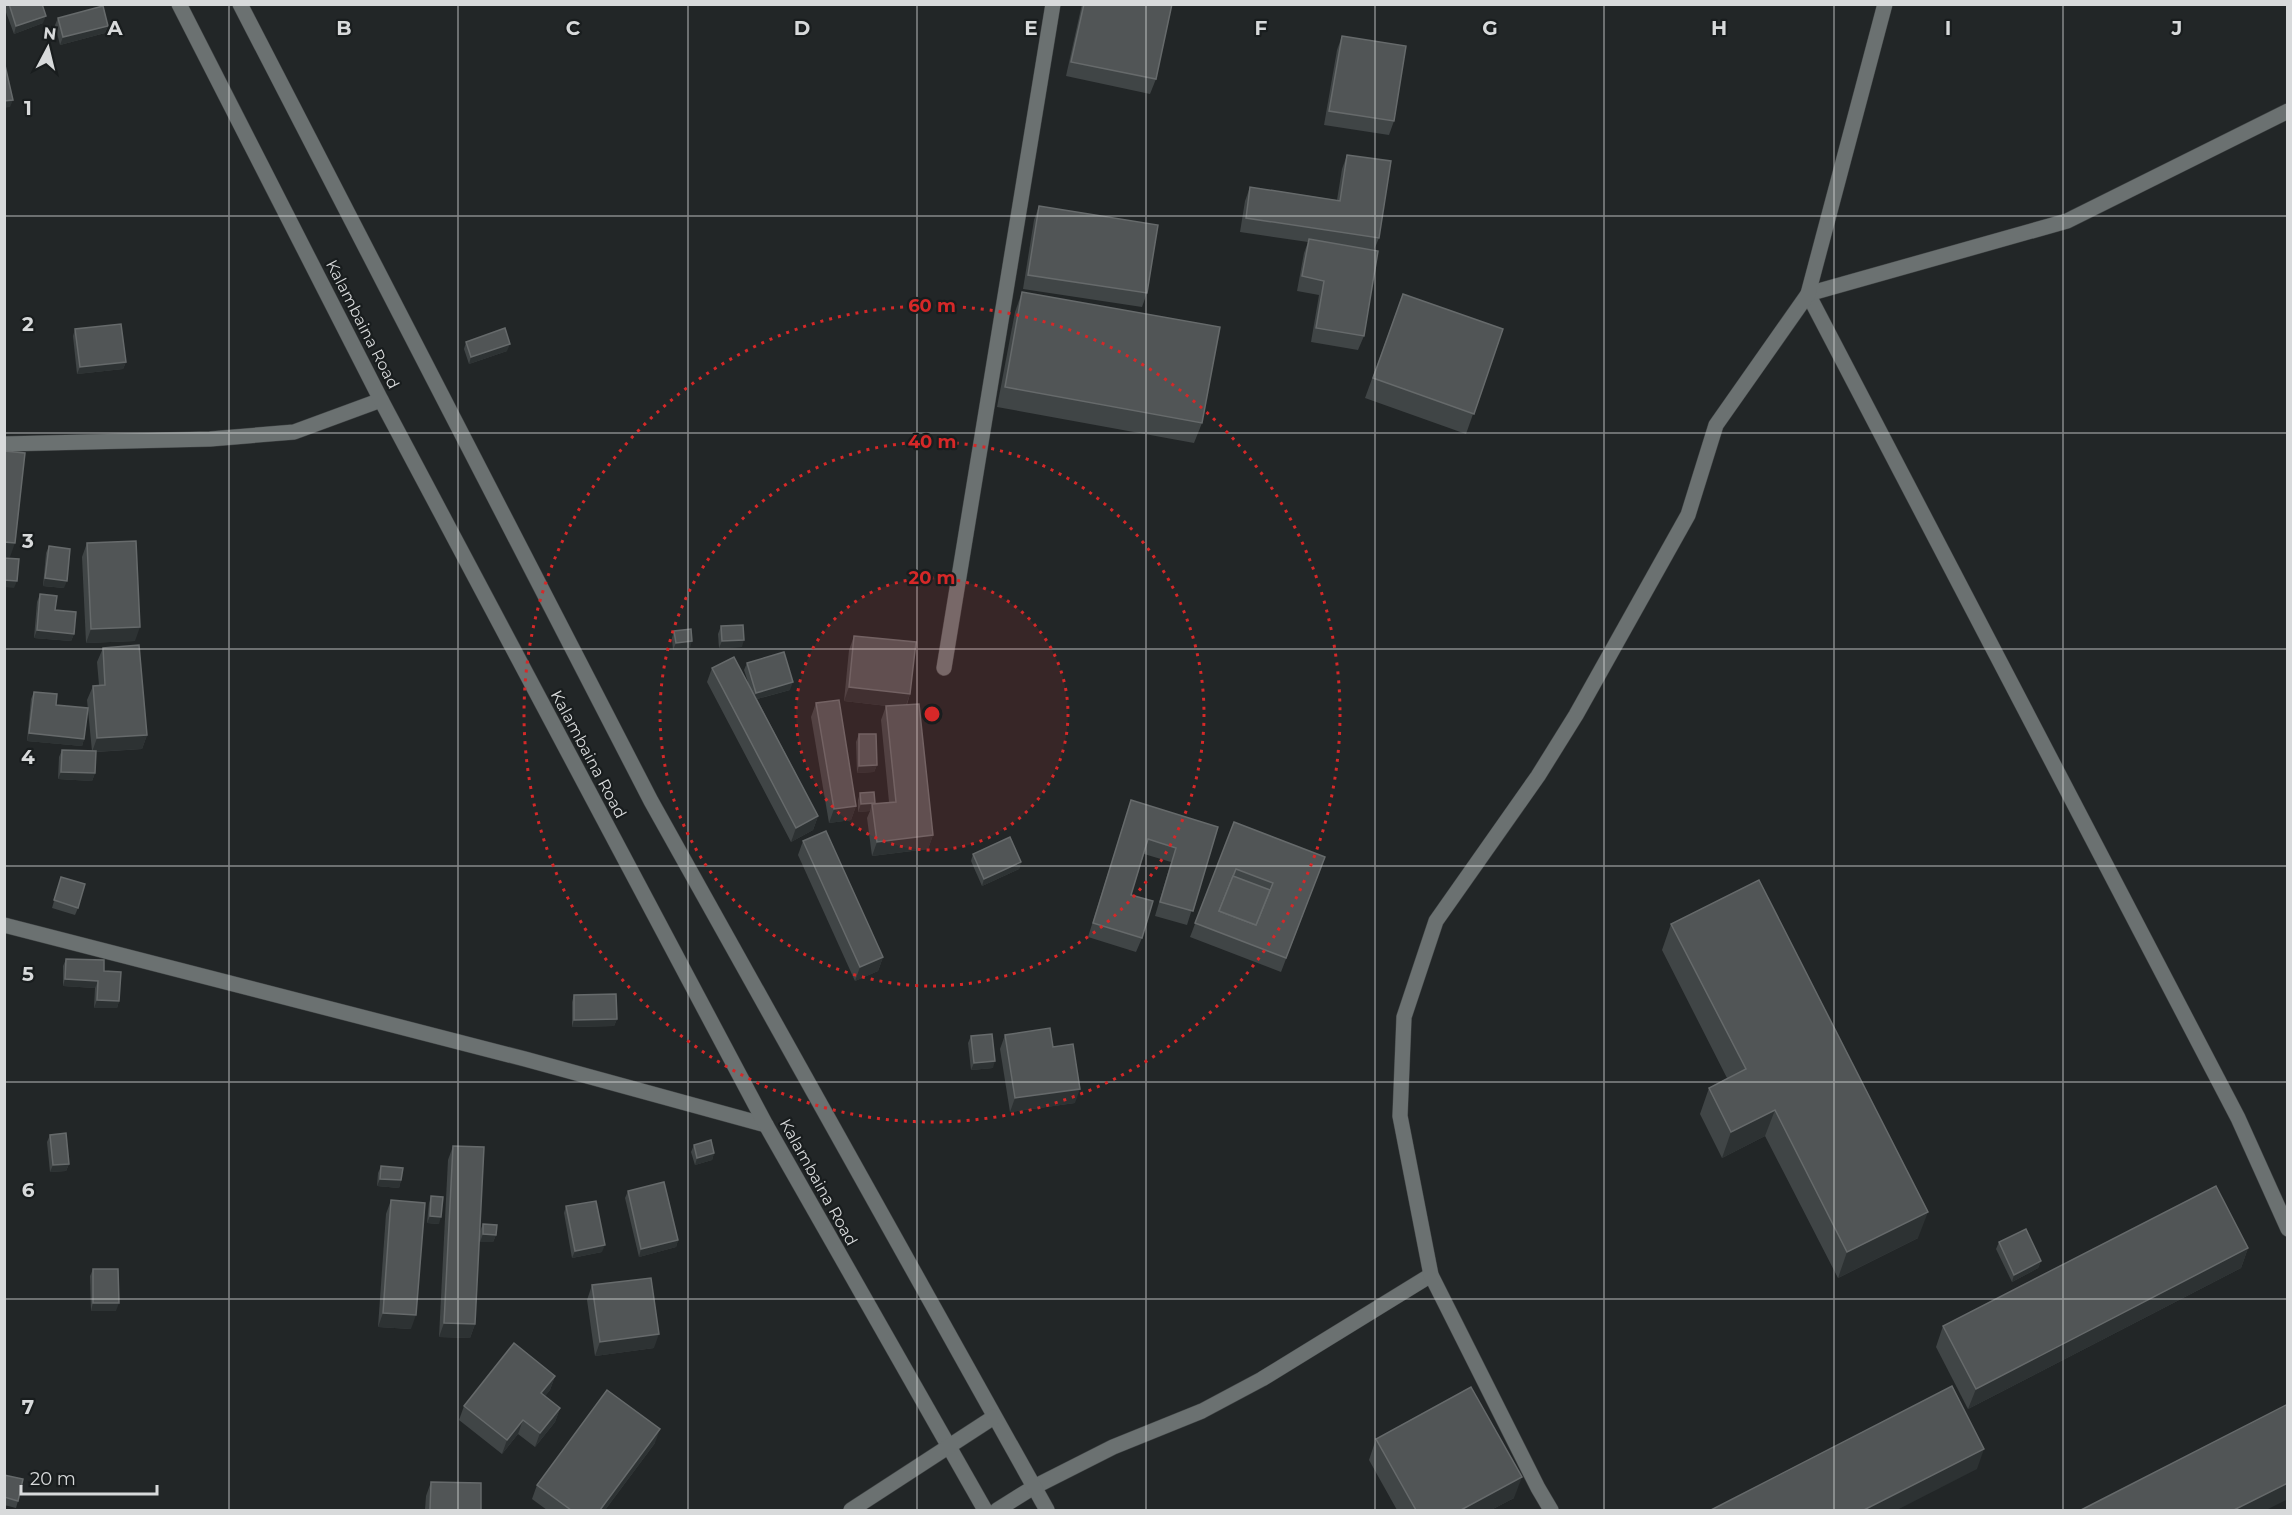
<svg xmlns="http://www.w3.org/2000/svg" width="2292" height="1515" font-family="Montserrat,sans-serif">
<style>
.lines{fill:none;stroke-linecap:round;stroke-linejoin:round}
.street-casing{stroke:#404445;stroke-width:16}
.secondary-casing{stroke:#404445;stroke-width:16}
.street{stroke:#6b7171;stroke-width:15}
.secondary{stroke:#6b7171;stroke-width:15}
.wall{fill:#404546}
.shaded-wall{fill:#2d3233}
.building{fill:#515556;stroke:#666a6b;stroke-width:1.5;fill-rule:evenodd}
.grid{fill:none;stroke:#d8dadb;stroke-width:1.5;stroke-opacity:0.55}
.ring{fill:none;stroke:#d62828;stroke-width:3;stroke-dasharray:3 6}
.labels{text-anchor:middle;stroke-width:4.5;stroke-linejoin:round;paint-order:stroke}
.street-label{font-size:16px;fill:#d8dadb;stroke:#191d1e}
.grid-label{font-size:20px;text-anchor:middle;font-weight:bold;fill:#d8dadb;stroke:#191d1e;stroke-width:4.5;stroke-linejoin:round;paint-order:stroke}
.centre{fill:#d62828;stroke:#191d1e;stroke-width:3}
.ring-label{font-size:18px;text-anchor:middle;font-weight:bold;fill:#d62828;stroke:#191d1e;stroke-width:4.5;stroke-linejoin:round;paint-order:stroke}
</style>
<rect width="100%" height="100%" fill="#222627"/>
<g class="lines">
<defs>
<g id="street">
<polyline points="1808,294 2238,1118 2288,1229"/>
<polyline points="1808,294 2067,221 2288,111"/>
<polyline points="4,444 210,439 294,432 381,400"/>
<polyline points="944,668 1053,4"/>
<polyline points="4,925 525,1059 766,1125"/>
<polyline points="997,1510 1034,1487 1113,1447 1202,1411 1262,1379 1431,1275"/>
<polyline points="1551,1510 1538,1488 1431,1275 1400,1116 1404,1017 1436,921 1538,776 1576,715 1688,515 1716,425 1808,294 1885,4"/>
</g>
<g id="secondary">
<polyline points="179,4 381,400 766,1125 985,1510"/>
<polyline points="240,4 651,801 1047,1510"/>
<polyline points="851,1510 994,1417"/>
</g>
</defs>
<use href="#street" class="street-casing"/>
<use href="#secondary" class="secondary-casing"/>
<use href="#street" class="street"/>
<use href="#secondary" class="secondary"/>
</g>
<g class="wall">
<polygon points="4,4 42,4 43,23 14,34 4,7"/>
<polygon points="1082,4 1172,4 1156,79 1150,94 1066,76"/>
<polygon points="58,18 108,26 105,33 60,45 55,25"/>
<polygon points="1342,36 1394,121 1389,135 1324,125 1337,50"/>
<polygon points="1347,155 1379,238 1374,250 1364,336 1358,350 1311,342 1319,295 1297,291 1304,253 1308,242 1240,232 1245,201 1250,187 1337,200 1342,169"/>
<polygon points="1039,206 1147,293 1142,307 1023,289 1034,220"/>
<polygon points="1022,292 1202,423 1194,443 997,407 1015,312"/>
<polygon points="1403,294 1503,329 1466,434 1365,398"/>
<polygon points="75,329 126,362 123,369 77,374 73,336"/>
<polygon points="466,342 507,351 469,364 464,349"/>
<polygon points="87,543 135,641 86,643 82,557"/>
<polygon points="49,546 64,588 43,586 46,553"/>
<polygon points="40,594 55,610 74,634 71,641 34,638 37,602"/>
<polygon points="721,626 742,647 719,648 718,634"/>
<polygon points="674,631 690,648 673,650 672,638"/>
<polygon points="854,636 910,694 907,705 933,835 928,849 872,856 867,818 870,811 858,812 858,800 860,793 874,804 889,802 881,720 886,706 887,706 844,701 849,650"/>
<polygon points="103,648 147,735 142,749 96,752 95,773 92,781 58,779 59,757 62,750 92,751 87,700 93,686 99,685 97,662"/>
<polygon points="747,663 790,690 757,699 818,816 813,830 791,842 707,682 712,668 748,682 744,670"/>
<polygon points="34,692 84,739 82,746 27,741 31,699"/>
<polygon points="816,703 856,806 851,820 829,823 811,717"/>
<polygon points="859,734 877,765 874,772 857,773 856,742"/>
<polygon points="1131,800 1218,827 1187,925 1155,916 1171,862 1144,854 1131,895 1142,938 1136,952 1088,937"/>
<polygon points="1234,822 1325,857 1281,972 1190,937"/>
<polygon points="803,841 883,957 878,971 855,981 798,855"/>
<polygon points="973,854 1021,862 1019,869 982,886 971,861"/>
<polygon points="61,877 78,908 75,915 52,908"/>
<polygon points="1671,924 1918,1238 1838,1278 1765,1136 1722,1158 1700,1114 1709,1088 1727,1078 1662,950"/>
<polygon points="66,959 104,971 119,1001 117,1008 94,1008 95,988 63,986 63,966"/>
<polygon points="574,995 617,1019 614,1026 572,1027 572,1002"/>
<polygon points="1005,1035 1053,1047 1075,1103 1010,1112 1000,1049"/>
<polygon points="971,1036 993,1068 971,1070 968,1043"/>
<polygon points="50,1135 69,1164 66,1171 50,1172 47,1142"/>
<polygon points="694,1145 714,1153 712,1160 695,1165 691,1152"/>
<polygon points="453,1146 475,1324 470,1338 439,1337 448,1160"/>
<polygon points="381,1166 401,1180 399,1188 377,1186 378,1173"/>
<polygon points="628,1191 678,1240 676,1247 639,1257 625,1198"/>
<polygon points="431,1196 439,1224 427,1223 429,1203"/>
<polygon points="391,1200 411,1329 378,1327 386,1214"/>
<polygon points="566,1206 602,1252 572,1258 564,1213"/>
<polygon points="483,1224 496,1235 493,1242 480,1242 480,1231"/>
<polygon points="1999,1242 2041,1261 2038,1268 2012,1282 1996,1249"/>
<polygon points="2248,1248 2241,1268 1968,1409 1936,1347 1943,1326"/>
<polygon points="93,1269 116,1311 91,1311 90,1276"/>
<polygon points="592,1285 654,1348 595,1356 587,1300"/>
<polygon points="555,1376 550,1390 545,1396 560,1408 555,1422 535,1447 518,1434 502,1454 459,1420 464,1406"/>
<polygon points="1376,1439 1514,1498 1491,1510 1397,1510 1369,1460"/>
<polygon points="655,1443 605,1510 547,1510 532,1499 537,1485"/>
<polygon points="4,1475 18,1501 16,1508 4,1505"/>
<polygon points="431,1482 481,1510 425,1510 426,1496"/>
</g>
<g class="shaded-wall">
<polygon points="46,16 43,23 14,34 16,26"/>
<polygon points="108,26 105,33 60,45 63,37"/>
<polygon points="13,100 10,107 4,108 4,101"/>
<polygon points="510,344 507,351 469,364 471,357"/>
<polygon points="126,362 123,369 77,374 80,367"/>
<polygon points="4,542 15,543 10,557 4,557"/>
<polygon points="45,578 67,581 64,588 43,586"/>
<polygon points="4,580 17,581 14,588 4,587"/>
<polygon points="140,627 135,641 86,643 91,629"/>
<polygon points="37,630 74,634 71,641 34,638"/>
<polygon points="744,640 742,647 719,648 722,641"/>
<polygon points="692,641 690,648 673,650 676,643"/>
<polygon points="793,682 790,690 753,700 756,693"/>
<polygon points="849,687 910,694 905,708 844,701"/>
<polygon points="29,733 84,739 82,746 27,741"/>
<polygon points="147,735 142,749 92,752 97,738"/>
<polygon points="877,765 874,772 857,773 859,766"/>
<polygon points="61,772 95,773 92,781 58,779"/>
<polygon points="875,803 872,804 870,811 858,812 861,804"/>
<polygon points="856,806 851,820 829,823 834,809"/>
<polygon points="818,816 813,830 791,842 796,828"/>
<polygon points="933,835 928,849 872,856 877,842"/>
<polygon points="1021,862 1019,869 982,886 984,879"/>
<polygon points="883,957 878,971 855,981 860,967"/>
<polygon points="65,979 98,981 95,988 63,986"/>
<polygon points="97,1000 119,1001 117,1008 94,1008"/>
<polygon points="617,1019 614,1026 572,1027 574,1020"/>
<polygon points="995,1061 993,1068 971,1070 974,1063"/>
<polygon points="1080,1089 1075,1103 1010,1112 1015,1098"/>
<polygon points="1775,1110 1765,1136 1722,1158 1731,1132"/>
<polygon points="714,1153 712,1160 695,1165 697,1158"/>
<polygon points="69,1164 66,1171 50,1172 53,1165"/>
<polygon points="380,1179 401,1180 399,1188 377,1186"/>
<polygon points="1928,1212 1918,1238 1838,1278 1847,1252"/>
<polygon points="430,1216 441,1217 439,1224 427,1223"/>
<polygon points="483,1234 496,1235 493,1242 480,1242"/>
<polygon points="678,1240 676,1247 639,1257 641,1249"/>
<polygon points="605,1245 602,1252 572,1258 575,1251"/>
<polygon points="2248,1248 2241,1268 1968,1409 1976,1389"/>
<polygon points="2041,1261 2038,1268 2012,1282 2014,1275"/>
<polygon points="93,1303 119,1303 116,1311 91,1311"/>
<polygon points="383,1313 416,1315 411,1329 378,1327"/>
<polygon points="444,1323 475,1324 470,1338 439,1337"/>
<polygon points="659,1334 654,1348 595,1356 600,1342"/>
<polygon points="555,1376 550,1390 536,1407 541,1393"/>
<polygon points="560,1408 555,1422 535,1447 540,1433"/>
<polygon points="523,1420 518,1434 502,1454 507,1440"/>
<polygon points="660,1429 655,1443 605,1510 600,1510"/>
<polygon points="1984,1449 1977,1469 1897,1510 1864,1510"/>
<polygon points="1522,1477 1514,1498 1491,1510 1461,1510"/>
<polygon points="2288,1483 2288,1499 2266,1510 2234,1510"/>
</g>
<g class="building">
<polygon points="9,4 42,4 46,16 16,26"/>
<polygon points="1084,4 1172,4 1156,79 1071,62"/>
<polygon points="103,6 108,26 63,37 58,18"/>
<polygon points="1342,36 1406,46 1394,121 1329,111"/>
<polygon points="4,61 13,100 4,101"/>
<polygon points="1347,155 1391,161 1379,238 1246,218 1250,187 1340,201"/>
<polygon points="1039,206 1158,225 1147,293 1028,275"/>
<polygon points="1309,239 1378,251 1364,336 1316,328 1324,281 1302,276"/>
<polygon points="1022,292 1220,327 1202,423 1005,387"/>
<polygon points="1403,294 1503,329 1474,414 1373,378"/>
<polygon points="121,324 126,362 80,367 75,329"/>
<polygon points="505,328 510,344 471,357 466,342"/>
<polygon points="4,451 25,453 15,543 4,542"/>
<polygon points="136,541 140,627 91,629 87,543"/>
<polygon points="49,546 70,549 67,581 45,578"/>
<polygon points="4,558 19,559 17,581 4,580"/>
<polygon points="40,594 57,596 55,610 76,612 74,634 37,630"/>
<polygon points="743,625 744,640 722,641 721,626"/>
<polygon points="691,629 692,641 676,643 674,631"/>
<polygon points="854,636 916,642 910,694 849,687"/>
<polygon points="139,645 147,735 97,738 93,686 105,685 103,648"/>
<polygon points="784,652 793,682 756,693 747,663"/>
<polygon points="734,657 818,816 796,828 712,668"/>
<polygon points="34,692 57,694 56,705 88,708 84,739 29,733"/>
<polygon points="839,700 856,806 834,809 816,703"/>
<polygon points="919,704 933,835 877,842 872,804 896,802 886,706"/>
<polygon points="859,734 876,734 877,765 859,766"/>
<polygon points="62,750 96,751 95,773 61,772"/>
<polygon points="874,792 875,803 861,804 860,793"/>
<polygon points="1131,800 1218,827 1193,911 1160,902 1176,848 1148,839 1131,895 1153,901 1142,938 1093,923"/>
<path d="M1234,822L1325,857L1286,958L1195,923ZM1236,869L1273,883L1256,925L1219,911Z"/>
<polygon points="826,831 883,957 860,967 803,841"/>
<polygon points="1010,837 1021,862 984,879 973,854"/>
<polygon points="1233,876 1270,890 1256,925 1219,911"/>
<polygon points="61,877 85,884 78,908 54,900"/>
<polygon points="1759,880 1928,1212 1847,1252 1775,1110 1731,1132 1709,1088 1746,1069 1671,924"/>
<polygon points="66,959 104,960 104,971 121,972 119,1001 97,1000 98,981 65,979"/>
<polygon points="616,994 617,1019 574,1020 574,995"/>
<polygon points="1050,1028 1053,1047 1073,1044 1080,1089 1015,1098 1005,1035"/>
<polygon points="992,1034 995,1061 974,1063 971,1036"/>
<polygon points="66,1133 69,1164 53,1165 50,1135"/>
<polygon points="711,1140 714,1153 697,1158 694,1145"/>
<polygon points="453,1146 484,1147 475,1324 444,1323"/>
<polygon points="381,1166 403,1168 401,1180 380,1179"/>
<polygon points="664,1182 678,1240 641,1249 628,1191"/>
<polygon points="2216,1186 2248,1248 1976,1389 1943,1326"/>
<polygon points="431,1196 443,1197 441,1217 430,1216"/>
<polygon points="391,1200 425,1203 416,1315 383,1313"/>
<polygon points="596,1201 605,1245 575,1251 566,1206"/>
<polygon points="483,1224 497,1225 496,1235 483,1234"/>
<polygon points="2026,1229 2041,1261 2014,1275 1999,1242"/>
<polygon points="93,1269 118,1269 119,1303 93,1303"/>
<polygon points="651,1278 659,1334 600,1342 592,1285"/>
<polygon points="514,1343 555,1376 541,1393 560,1408 540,1433 523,1420 507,1440 464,1406"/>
<polygon points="1952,1386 1984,1449 1864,1510 1711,1510"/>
<polygon points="1471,1387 1522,1477 1461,1510 1416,1510 1376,1439"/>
<polygon points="607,1390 660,1429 600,1510 571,1510 537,1485"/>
<polygon points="2288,1404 2288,1483 2234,1510 2081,1510"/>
<polygon points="4,1475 23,1479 18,1501 4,1497"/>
<polygon points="431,1482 481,1483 481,1510 430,1510"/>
</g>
<path class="grid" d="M229,4V1510M458,4V1510M688,4V1510M917,4V1510M1146,4V1510M1375,4V1510M1604,4V1510M1834,4V1510M2063,4V1510M4,216H2288M4,433H2288M4,649H2288M4,866H2288M4,1082H2288M4,1299H2288"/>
<circle cx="932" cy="714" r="136" fill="#d62828" fill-opacity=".12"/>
<g class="ring">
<circle cx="932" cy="714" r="136"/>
<circle cx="932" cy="714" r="272"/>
<circle cx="932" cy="714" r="408"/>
</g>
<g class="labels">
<g class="street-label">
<text transform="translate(363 324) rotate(63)" y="6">Kalambaina Road</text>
<text transform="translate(589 754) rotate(62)" y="6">Kalambaina Road</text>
<text transform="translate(819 1182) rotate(61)" y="6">Kalambaina Road</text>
</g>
</g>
<g class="grid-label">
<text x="115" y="35">A</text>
<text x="344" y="35">B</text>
<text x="573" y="35">C</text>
<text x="802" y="35">D</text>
<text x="1031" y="35">E</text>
<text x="1261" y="35">F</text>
<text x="1490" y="35">G</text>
<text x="1719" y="35">H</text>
<text x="1948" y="35">I</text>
<text x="2177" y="35">J</text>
<text x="28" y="115">1</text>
<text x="28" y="331">2</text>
<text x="28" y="548">3</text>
<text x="28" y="764">4</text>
<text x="28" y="981">5</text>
<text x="28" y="1197">6</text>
<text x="28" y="1414">7</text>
</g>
<circle cx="932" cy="714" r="9" class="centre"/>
<g class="ring-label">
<text x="932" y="312">60 m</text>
<text x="932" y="448">40 m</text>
<text x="932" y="584">20 m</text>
</g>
<rect width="2292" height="1515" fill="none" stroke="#d8dadb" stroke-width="12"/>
<g transform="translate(48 48) rotate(7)" stroke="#191d1e" stroke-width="4.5" paint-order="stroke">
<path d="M0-4.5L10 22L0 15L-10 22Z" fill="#d8dadb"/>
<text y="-9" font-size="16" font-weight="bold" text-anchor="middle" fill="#d8dadb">N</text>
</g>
<path d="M21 1485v9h136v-9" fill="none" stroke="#d8dadb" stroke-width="3"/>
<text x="30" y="1485" font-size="18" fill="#d8dadb" stroke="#191d1e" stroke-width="4.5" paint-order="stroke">20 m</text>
</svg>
